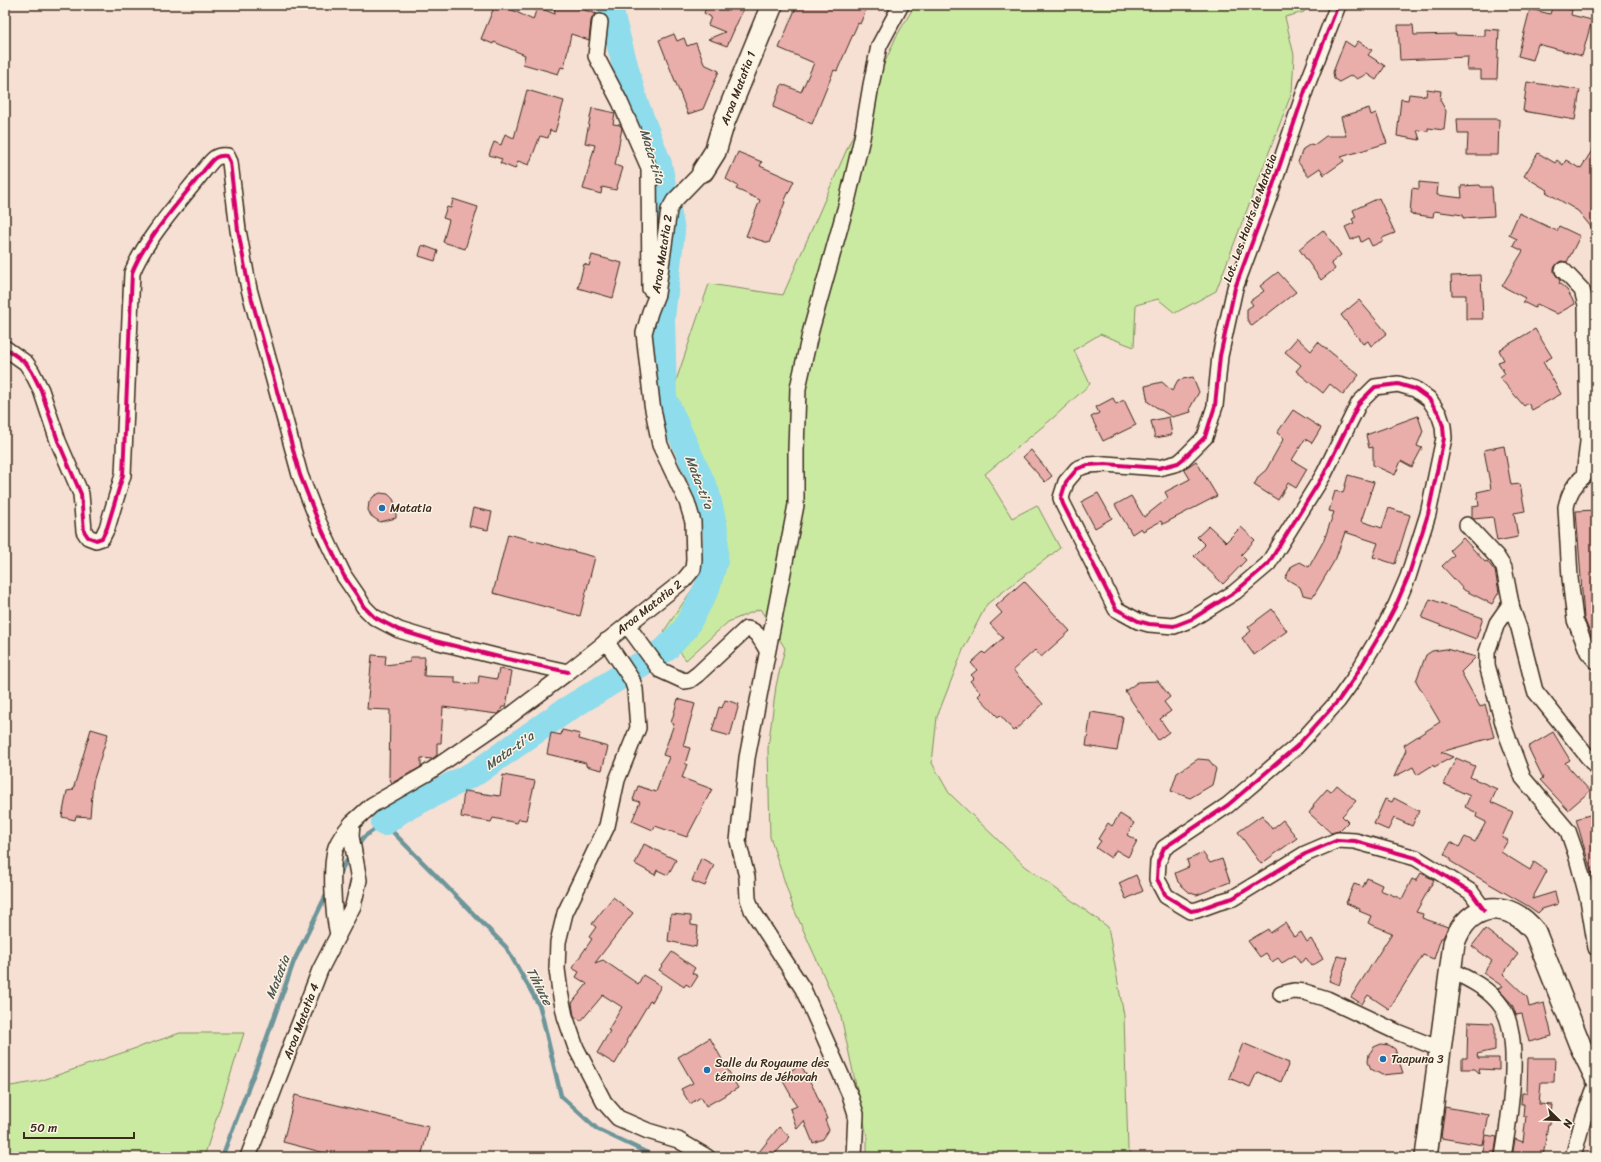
<svg xmlns="http://www.w3.org/2000/svg" width="1601" height="1162" font-family="Sriracha,sans-serif">
<style>
.green{fill:#caeaa2;stroke:#828a60}
.lines{fill:none;stroke-linecap:round;stroke-linejoin:round}
.stream{stroke:#6d959a;stroke-width:4.5}
.river{stroke:#8edcec;stroke-width:26}
.building{fill:#e9aeaa;stroke:#3b2a1e}
.minor-casing{stroke:#3b2a1e;stroke-width:18}
.secondary-casing{stroke:#3b2a1e;stroke-width:24}
.minor{stroke:#fcf5e5;stroke-width:15}
.secondary{stroke:#fcf5e5;stroke-width:21}
.cycleway-casing{stroke:#fcf5e5;stroke-width:6}
.cycleway{stroke:#d6006c;stroke-width:4}
.poi-dot{fill:#1f6fb2;stroke:#fcf5e5;stroke-width:1.5}
.labels{text-anchor:middle;stroke-width:3;stroke-linejoin:round;paint-order:stroke}
.street-label{font-size:12px;fill:#3b2a1e;stroke:#fcf5e5}
.poi-label{font-size:12px;fill:#3b2a1e;stroke:#fcf5e5;text-anchor:start}
.water-label{font-size:13px;font-style:italic;fill:#505652;stroke:#fcf5e5}
</style>
<rect width="100%" height="100%" fill="#f6e0d3"/>
<filter id="ink" filterUnits="userSpaceOnUse"><feTurbulence type="fractalNoise" baseFrequency=".025" numOctaves="2"/><feDisplacementMap in="SourceGraphic" scale="8" xChannelSelector="R" yChannelSelector="G"/><feConvolveMatrix kernelMatrix="1 2 1 2 8 2 1 2 1" color-interpolation-filters="sRGB"/></filter>
<g filter="url(#ink)">
<g class="green">
<polygon points="915,5 1305,5 1304,12 1285,17 1294,55 1292,92 1216,291 1175,313 1158,299 1136,305 1134,347 1100,334 1074,350 1090,384 1053,418 985,474 1012,518 1037,505 1060,548 987,604 963,650 937,717 932,763 949,793 1025,866 1108,927 1124,1016 1128,1150 1136,1157 867,1157 867,1136 840,1012 793,907 770,837 768,748 776,686 785,648 760,609 728,622 686,660 664,631 704,572 706,554 701,509 682,469 664,416 709,284 783,295 896,37"/>
<polygon points="180,1033 244,1033 204,1157 5,1157 5,1087 40,1081"/>
</g>
<g class="lines">
<g class="stream">
<polyline points="357,846 365,836 384,823 506,947 540,1007 561,1096 597,1129 656,1157"/>
<polyline points="338,875 351,854"/>
<polyline points="222,1157 259,1060 294,961 328,891"/>
</g>
<polyline class="river" points="384,823 400,811 477,772 566,710 666,649 685,629 707,588 715,561 716,534 707,493 664,398 662,318 672,231 659,164 635,102 612,17 612,5"/>
</g>
<g class="building">
<polygon points="495,5 510,5 508,8 533,20 537,7 555,14 554,5 569,5 597,14 593,16 591,21 589,40 571,34 564,68 561,67 558,74 523,64 525,55 494,42 493,44 481,39"/>
<polygon points="707,5 745,5 727,46 708,39 725,32 708,25 711,17 704,13"/>
<polygon points="797,5 868,5 860,24 858,23 837,71 834,70 812,124 773,107 782,84 801,92 814,63 779,48"/>
<polygon points="1553,5 1572,10 1571,15 1592,20 1582,56 1538,44 1533,60 1518,56 1530,9 1550,14"/>
<polygon points="1398,25 1413,25 1414,35 1456,34 1456,35 1485,36 1485,29 1499,30 1497,79 1481,79 1481,70 1467,70 1468,57 1400,60"/>
<polygon points="674,34 677,41 684,38 687,46 696,43 704,64 719,71 703,109 688,114 659,40"/>
<polygon points="1345,41 1354,47 1358,41 1372,50 1368,55 1385,66 1376,80 1367,74 1357,79 1352,75 1339,82 1334,79 1333,72"/>
<polygon points="1527,82 1580,90 1575,120 1523,111"/>
<polygon points="1427,89 1441,91 1440,100 1446,111 1444,130 1428,128 1428,131 1417,130 1420,140 1397,136 1401,99 1408,100 1409,94 1426,96"/>
<polygon points="527,90 564,101 555,132 550,130 548,138 540,136 529,165 518,161 515,169 500,163 502,159 489,155 494,142 501,145 505,134 514,138"/>
<polygon points="592,108 615,113 613,124 620,125 622,128 615,165 623,168 616,190 602,187 601,194 583,189 595,145 585,143"/>
<polygon points="1369,108 1371,115 1376,113 1387,143 1341,157 1344,161 1324,175 1320,168 1308,176 1298,162 1303,149 1311,144 1314,145 1326,136 1346,136 1341,117"/>
<polygon points="1457,119 1499,119 1498,155 1467,155 1468,134 1458,134"/>
<polygon points="1596,144 1596,233 1578,211 1546,192 1547,190 1524,176 1538,153 1555,163 1557,160 1563,165 1566,160 1579,168 1579,167 1581,168"/>
<polygon points="738,152 762,162 760,166 794,181 784,202 785,202 769,243 746,236 760,200 736,189 738,186 726,179"/>
<polygon points="1419,182 1438,184 1437,195 1462,198 1461,186 1480,185 1481,187 1492,187 1494,216 1463,218 1463,215 1434,211 1433,217 1410,214 1412,188 1419,189"/>
<polygon points="1379,198 1395,233 1382,238 1383,241 1372,246 1368,238 1361,242 1359,236 1351,240 1345,227 1354,223 1352,219 1356,217 1353,210"/>
<polygon points="453,199 478,207 465,249 443,242 449,220 443,218 447,207 451,208"/>
<polygon points="1519,213 1557,231 1559,226 1580,236 1567,262 1561,261 1557,264 1554,268 1554,272 1560,281 1559,283 1567,290 1575,304 1557,314 1554,312 1537,304 1535,308 1523,302 1525,298 1502,286 1523,251 1513,246 1517,239 1509,235"/>
<polygon points="1323,230 1341,255 1331,263 1335,269 1321,280 1299,249"/>
<polygon points="422,245 438,251 435,261 419,256"/>
<polygon points="592,255 622,263 613,298 578,288 584,264 589,266"/>
<polygon points="1278,272 1296,292 1252,326 1247,319 1247,309 1253,305 1250,301 1264,291 1260,286"/>
<polygon points="1481,275 1483,319 1466,319 1466,295 1452,295 1451,276"/>
<polygon points="1359,300 1387,333 1371,346 1368,341 1363,344 1341,315"/>
<polygon points="1535,329 1552,357 1543,362 1561,394 1532,410 1528,403 1524,406 1500,378 1505,374 1498,362 1504,360 1499,350"/>
<polygon points="1297,338 1311,351 1318,342 1359,375 1343,395 1330,384 1323,393 1296,371 1301,365 1285,352"/>
<polygon points="1193,377 1199,392 1190,408 1191,412 1172,417 1148,402 1145,386 1162,382 1172,391 1178,380"/>
<polygon points="1113,398 1116,404 1124,400 1136,425 1103,441 1091,417 1099,413 1096,407"/>
<polygon points="1293,410 1321,428 1312,443 1305,439 1292,460 1307,469 1296,488 1288,483 1278,500 1254,485 1259,476 1266,470 1284,438 1277,433"/>
<polygon points="1418,416 1423,431 1417,446 1422,448 1412,467 1401,461 1395,475 1373,465 1373,447 1369,448 1366,435"/>
<polygon points="1169,417 1172,435 1155,438 1151,421"/>
<polygon points="1504,446 1511,485 1520,484 1525,511 1514,513 1518,537 1497,541 1493,517 1474,519 1472,518 1472,507 1479,506 1477,492 1491,489 1484,450"/>
<polygon points="1031,450 1052,476 1045,482 1023,457"/>
<polygon points="1196,461 1217,496 1163,524 1161,521 1143,531 1141,528 1132,534 1115,505 1131,496 1144,517 1168,498 1165,492 1190,479 1184,469"/>
<polygon points="1348,475 1374,482 1361,521 1382,528 1389,508 1410,515 1395,564 1373,557 1378,543 1345,532 1336,558 1313,597 1303,595 1300,587 1285,578 1292,566 1300,562 1309,567 1324,540 1334,512 1329,511 1335,491 1343,493"/>
<polygon points="380,493 388,494 393,499 396,506 396,518 380,522 371,516 368,510 369,502 374,496"/>
<polygon points="1098,493 1112,518 1095,528 1081,502"/>
<polygon points="473,508 492,512 488,530 469,526"/>
<polygon points="1596,510 1596,646 1595,646 1584,618 1576,511"/>
<polygon points="1209,526 1226,542 1241,527 1255,540 1241,555 1246,560 1223,584 1194,556 1205,545 1197,537"/>
<polygon points="508,534 595,557 580,616 493,593"/>
<polygon points="1463,538 1485,562 1487,561 1495,571 1499,592 1492,604 1464,590 1442,566 1454,555 1450,550"/>
<polygon points="1024,581 1070,631 1041,657 1035,650 1013,670 1043,704 1014,731 1000,715 998,717 978,696 981,693 970,681 974,678 971,675 977,670 971,663 983,652 985,654 1003,638 990,624 1002,613 996,606"/>
<polygon points="1430,599 1483,618 1476,639 1422,618"/>
<polygon points="1272,609 1287,631 1254,655 1242,638 1251,631 1248,627"/>
<polygon points="1446,649 1476,657 1461,672 1480,707 1485,704 1494,737 1441,752 1453,757 1434,767 1433,765 1417,775 1413,767 1394,777 1406,750 1404,745 1440,722 1416,681 1426,655 1432,651"/>
<polygon points="372,655 386,656 385,665 410,662 410,657 425,657 424,676 455,677 455,683 478,684 479,676 497,679 499,669 512,671 506,707 502,707 500,712 497,714 443,707 441,743 437,743 437,755 432,759 421,758 421,767 392,783 389,777 390,710 367,709"/>
<polygon points="1158,681 1170,697 1164,702 1171,711 1160,719 1169,732 1158,740 1125,691 1138,682"/>
<polygon points="678,699 695,704 683,746 690,748 685,764 687,764 682,778 712,789 687,837 655,826 653,830 632,821 640,802 633,800 638,786 656,792 669,757 663,755 674,724 671,723"/>
<polygon points="725,700 739,704 730,736 712,731 719,707 722,708"/>
<polygon points="1091,712 1123,717 1117,751 1086,746"/>
<polygon points="91,729 108,734 93,782 90,817 76,816 75,820 62,817 67,791 73,790"/>
<polygon points="562,730 580,734 579,739 608,747 602,770 586,766 586,763 547,754 551,733 561,735"/>
<polygon points="1553,732 1570,760 1565,763 1590,791 1568,810 1540,780 1543,778 1528,747"/>
<polygon points="1456,758 1475,766 1470,777 1497,789 1491,802 1513,812 1502,837 1508,840 1501,852 1530,870 1534,862 1547,871 1532,899 1555,892 1558,904 1542,909 1538,913 1528,906 1460,867 1450,861 1451,859 1444,854 1451,842 1459,847 1465,837 1475,842 1486,822 1476,817 1477,813 1465,807 1470,796 1444,784"/>
<polygon points="1198,759 1209,760 1216,769 1212,785 1190,798 1171,791 1177,773"/>
<polygon points="503,775 535,781 526,820 519,819 517,823 493,818 491,822 461,817 464,791 500,796"/>
<polygon points="1337,785 1356,801 1342,816 1348,822 1339,831 1331,833 1309,813 1314,806 1313,805 1327,789 1331,792"/>
<polygon points="1394,798 1419,811 1412,826 1394,818 1388,830 1374,824 1385,799 1392,802"/>
<polygon points="1596,813 1596,877 1593,878 1576,819"/>
<polygon points="1120,814 1134,823 1127,835 1137,841 1128,857 1116,850 1111,858 1096,848 1101,841 1098,839 1108,823 1112,826"/>
<polygon points="1262,815 1272,829 1283,820 1297,838 1261,864 1238,832"/>
<polygon points="644,844 676,860 668,875 657,870 655,875 635,864"/>
<polygon points="1203,853 1210,863 1222,859 1230,882 1197,895 1190,893 1178,882 1175,873 1189,867 1187,860"/>
<polygon points="701,858 714,865 705,886 692,881"/>
<polygon points="1421,873 1434,880 1416,912 1423,914 1422,918 1448,927 1443,938 1441,938 1434,959 1423,955 1389,1009 1368,995 1362,1004 1351,997 1392,933 1368,923 1371,916 1359,911 1360,909 1346,903 1354,884 1363,887 1367,878 1382,885 1380,890 1402,899 1412,879 1416,881"/>
<polygon points="1136,875 1143,891 1126,899 1119,883"/>
<polygon points="613,897 633,913 595,963 603,960 638,984 643,975 661,986 652,1002 650,1001 626,1041 628,1042 615,1064 597,1053 610,1031 608,1030 622,1007 603,995 581,1021 574,1016 572,1003 587,984 576,977 579,972 572,968 592,939 589,937 596,927 592,924"/>
<polygon points="671,914 691,916 691,925 698,926 696,947 668,941"/>
<polygon points="1285,923 1294,937 1301,932 1307,942 1311,939 1323,959 1312,966 1306,958 1300,963 1295,955 1282,963 1278,958 1272,962 1266,953 1260,957 1248,941 1268,929 1270,933"/>
<polygon points="1485,929 1518,954 1503,974 1527,997 1529,1007 1544,1003 1552,1036 1529,1042 1522,1014 1516,1015 1512,1004 1498,989 1502,986 1483,973 1492,961 1472,946"/>
<polygon points="672,952 695,968 692,973 698,976 691,987 686,984 684,987 659,970"/>
<polygon points="1337,956 1348,958 1339,985 1329,981"/>
<polygon points="1468,1022 1493,1023 1495,1028 1495,1050 1477,1054 1478,1058 1499,1058 1499,1070 1479,1069 1480,1074 1475,1069 1462,1069 1462,1058 1467,1058"/>
<polygon points="710,1038 738,1088 706,1106 701,1097 690,1104 681,1089 693,1083 678,1057"/>
<polygon points="1243,1043 1289,1063 1281,1082 1257,1072 1250,1087 1229,1078"/>
<polygon points="1381,1044 1389,1045 1395,1049 1403,1073 1382,1075 1371,1069 1368,1062 1369,1054 1374,1047"/>
<polygon points="1528,1058 1555,1058 1554,1082 1541,1082 1539,1104 1552,1105 1550,1124 1548,1124 1543,1157 1512,1157 1515,1139 1523,1142 1526,1116 1523,1116 1524,1104 1521,1104 1522,1093 1527,1093"/>
<polygon points="801,1065 815,1091 827,1119 825,1120 829,1130 823,1139 813,1143 804,1121 797,1129 790,1109 797,1106 780,1076"/>
<polygon points="295,1095 429,1127 421,1157 340,1157 283,1142"/>
<polygon points="1445,1107 1489,1115 1483,1145 1441,1138"/>
<polygon points="779,1127 790,1137 772,1157 755,1157"/>
<polygon points="1486,1135 1497,1137 1494,1157 1482,1157"/>
</g>
<g class="lines">
<defs>
<g id="minor">
<polyline points="1338,5 1307,85 1269,197 1235,288 1220,356 1215,406 1205,437 1183,459 1178,463 1159,468 1105,464 1088,465 1082,467 1077,469 1066,482 1061,498 1063,504 1116,609 1138,621 1149,624 1174,626 1192,619 1235,592 1268,564 1324,474 1359,403 1375,387 1398,384 1415,389 1429,399 1439,414 1443,426 1444,438 1428,514 1408,577 1396,605 1384,628 1353,680 1338,701 1297,746 1228,805 1164,848 1158,862 1157,879 1166,896 1191,911 1197,910 1219,902 1233,898 1305,854 1319,848 1338,840 1355,841 1416,858 1471,892 1484,910"/>
<polyline points="600,22 596,56 620,102 649,168 650,289"/>
<path d="M1563,270L1582,290L1586,305L1588,442L1584,476C1573,485 1569,494 1566,507L1570,578L1575,620L1588,652L1596,661"/>
<path d="M5,348L26,363L32,372L41,390L58,441L81,494L84,531L88,537L96,540L102,538L107,528L123,475L132,273C145,239 182,199 205,169C212,161 215,154 227,156L230,162L238,230L249,289L300,475L318,521L330,547L344,576L357,595L364,607L374,617L399,630L435,641L499,657L568,672"/>
<polyline points="1467,525 1497,557 1504,568 1512,609 1519,628 1535,691 1596,767"/>
<polyline points="1511,603 1497,623 1487,652 1487,665 1505,730 1523,778 1568,831 1576,854 1588,899 1596,948"/>
<path d="M627,625L660,670L684,681L690,680L698,674L746,629C757,629 761,641 767,650"/>
<polyline points="606,641 632,680 635,689 638,728 617,780 607,826 565,913 558,942 557,969 560,992 565,1016 576,1048 604,1102 618,1118 648,1131 678,1140 707,1157"/>
<path d="M338,934C333,915 330,865 336,847C340,837 346,830 352,823"/>
<path d="M1450,970C1469,979 1490,989 1502,1007C1523,1039 1509,1120 1503,1157"/>
<polyline points="1281,994 1294,991 1305,992 1327,999 1397,1032 1440,1049"/>
<polyline points="248,1157 320,970 353,906 359,880 351,836 352,823 372,805 426,774 502,722 568,672 684,580 693,569 694,560 693,522 687,502 660,445 652,404 644,333 650,312 657,294 669,210 674,201 703,171"/>
<polyline points="854,1157 856,1114 850,1095 803,989 752,910 748,899 747,877 738,841 747,758 796,505 796,450 798,388 811,330 846,206 862,138 871,85 879,46 901,5"/>
<polyline points="1573,1157 1583,1120 1596,1085"/>
</g>
<g id="secondary">
<polyline points="703,171 715,152 724,122 772,5"/>
<path d="M1426,1157L1454,943C1469,901 1509,898 1535,932L1580,1045L1596,1078"/>
</g>
</defs>
<use href="#minor" class="minor-casing"/>
<use href="#secondary" class="secondary-casing"/>
<use href="#minor" class="minor"/>
<use href="#secondary" class="secondary"/>
<defs>
<g id="cycleway">
<polyline points="1338,5 1307,85 1269,197 1235,288 1220,356 1215,406 1205,437 1183,459 1178,463 1159,468 1105,464 1088,465 1082,467 1077,469 1066,482 1061,498 1063,504 1116,609 1138,621 1149,624 1174,626 1192,619 1235,592 1268,564 1324,474 1359,403 1375,387 1398,384 1415,389 1429,399 1439,414 1443,426 1444,438 1428,514 1408,577 1396,605 1384,628 1353,680 1338,701 1297,746 1228,805 1164,848 1158,862 1157,879 1166,896 1191,911 1197,910 1219,902 1233,898 1305,854 1319,848 1338,840 1355,841 1416,858 1471,892 1484,910"/>
<path d="M5,348L26,363L32,372L41,390L58,441L81,494L84,531L88,537L96,540L102,538L107,528L123,475L132,273C145,239 182,199 205,169C212,161 215,154 227,156L230,162L238,230L249,289L300,475L318,521L330,547L344,576L357,595L364,607L374,617L399,630L435,641L499,657L568,672"/>
</g>
</defs>
<use href="#cycleway" class="cycleway-casing"/>
<use href="#cycleway" class="cycleway"/>
</g>
</g>
<g class="poi-dot">
<circle cx="382" cy="508" r="4"/>
<circle cx="1383" cy="1059" r="4"/>
<circle cx="707" cy="1070" r="4"/>
</g>
<g class="labels">
<g class="street-label">
<text transform="translate(738 88) rotate(-69)" y="4">Aroa Matatia 1</text>
<text transform="translate(1250 218) rotate(-70)" y="4">Lot. Les Hauts de Matatia</text>
<text transform="translate(662 254) rotate(-81)" y="4">Aroa Matatia 2</text>
<text transform="translate(649 607) rotate(-38)" y="4">Aroa Matatia 2</text>
<text transform="translate(301 1021) rotate(-69)" y="4">Aroa Matatia 4</text>
</g>
<g class="poi-label">
<text x="390" y="512">Matatia</text>
<text x="1391" y="1063">Taapuna 3</text>
<text x="715" y="1067">Salle du Royaume des<tspan x="715" dy="14">témoins de Jéhovah</tspan></text>
</g>
<g class="water-label">
<text transform="translate(653 156) rotate(73)" y="5">Mata-ti'a</text>
<text transform="translate(700 482) rotate(69)" y="5">Mata-ti'a</text>
<text transform="translate(509 750) rotate(-35)" y="5">Mata-ti'a</text>
<text transform="translate(277 977) rotate(-69)" y="5">Matatia</text>
<text transform="translate(540 986) rotate(63)" y="5">Tihiute</text>
</g>
</g>
<rect width="1601" height="1162" fill="none" stroke="#fcf5e5" stroke-width="20"/>
<rect x="10" y="10" width="1581" height="1142" fill="none" stroke="#3b2a1e" stroke-width="1.5" filter="url(#ink)"/>
<g transform="translate(1559 1120) rotate(113)" stroke="#fcf5e5" stroke-width="3" paint-order="stroke">
<path d="M0-3L7 15L0 10L-7 15Z" fill="#3b2a1e"/>
<text y="-6" font-size="11" font-weight="bold" text-anchor="middle" fill="#3b2a1e">N</text>
</g>
<path d="M24 1132v6h110v-6" fill="none" stroke="#3b2a1e" stroke-width="2"/>
<text x="30" y="1132" font-size="12" fill="#3b2a1e" stroke="#fcf5e5" stroke-width="3" paint-order="stroke">50 m</text>
</svg>
